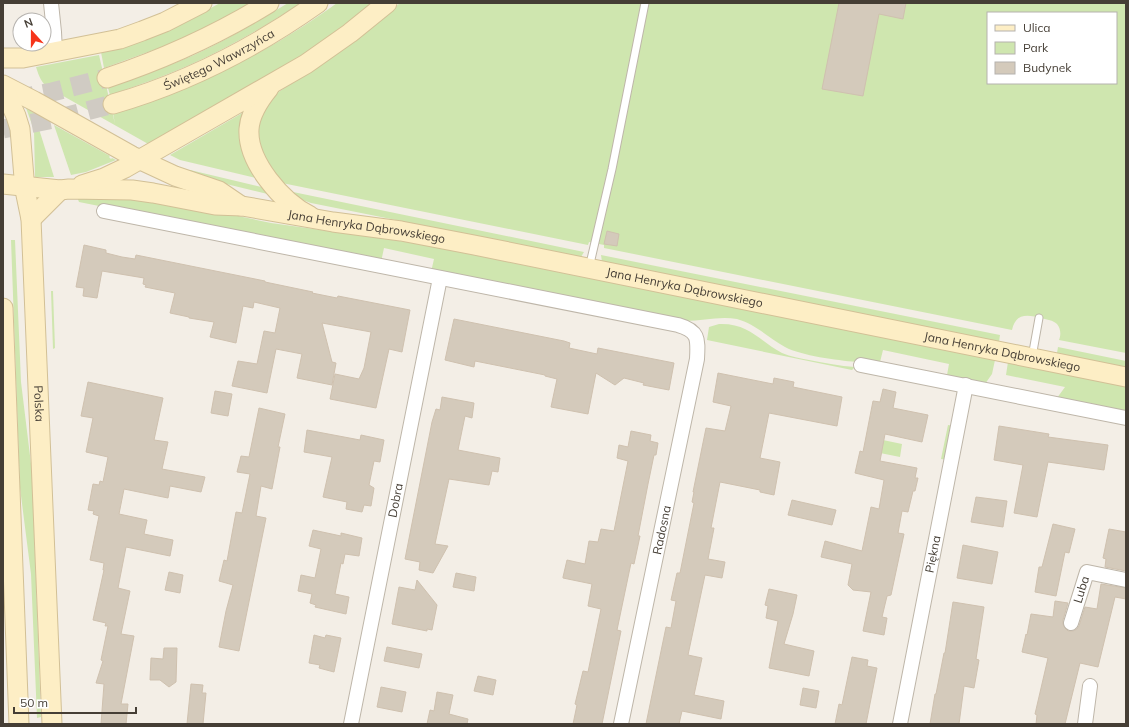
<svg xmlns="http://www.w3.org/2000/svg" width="1129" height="727" font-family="Mulish,sans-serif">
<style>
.green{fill:#cfe6af;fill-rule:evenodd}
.building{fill:#d4cabb;stroke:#cfc1af}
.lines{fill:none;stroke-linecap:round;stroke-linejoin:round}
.secondary-tunnel{stroke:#d0cbc3;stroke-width:19;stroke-dasharray:19 10;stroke-linecap:butt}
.lane-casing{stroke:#beb6a9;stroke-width:9}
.street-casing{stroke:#beb6a9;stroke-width:16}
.secondary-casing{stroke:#d2c096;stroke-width:21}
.lane{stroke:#fff;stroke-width:7}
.street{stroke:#fff;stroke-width:14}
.secondary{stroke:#fdeec5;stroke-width:19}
.labels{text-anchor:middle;stroke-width:3;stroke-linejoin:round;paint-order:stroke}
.street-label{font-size:12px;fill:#453e35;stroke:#fff}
</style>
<rect width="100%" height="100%" fill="#f3eee6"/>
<g class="green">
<polygon points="220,3 250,3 205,29 159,48 104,68 101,52 126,46 207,10 209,10 209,9"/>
<path d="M288,3H301C267,25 233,45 196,62C168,75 139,85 110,95L108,88C137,78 166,67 194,55C226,40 257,22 288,3Z"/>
<path d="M337,3H372L342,29L287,65L150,145L49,88C41,83 39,76 36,67L99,55L115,124L113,113C163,96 213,77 260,52C286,38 312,21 337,3Z"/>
<path d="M400,3H1126V353L1059,340C1061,335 1061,329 1057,324C1053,320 1047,320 1042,318C1028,315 1016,312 1012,330L604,248V245L589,242L588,245L277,182L261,157L257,120L271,97L342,50ZM988,13H1116V83H988Z"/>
<polygon points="26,108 34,113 54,177 35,177 34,130"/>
<polygon points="244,112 244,155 247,164 256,178 180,160 170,155"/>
<polygon points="54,125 110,156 109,157 111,159 112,158 116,160 86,172 71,175"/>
<polygon points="190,170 266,188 272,195 218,182 189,172"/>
<polygon points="293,192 584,252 581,257 311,203 294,197 289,193"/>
<path d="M77,197H147L271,223L414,243L995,360L992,374L985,384L947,375L949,364L883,350L880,362L858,358L856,362C837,360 802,356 785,347C769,338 755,324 737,319C719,316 703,321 685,321L431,272L434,259L384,248L381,262L79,202Z"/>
<polygon points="11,240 15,240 21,382 32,472 41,717 37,718 31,574 20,488"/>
<polygon points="601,255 1000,335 999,342 602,262"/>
<polygon points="51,291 53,291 55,348 53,349"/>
<path d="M719,324C749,323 758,340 782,353C791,357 800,358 809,360C825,363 840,366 855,367L852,370L707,340L709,327Z"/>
<polygon points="1058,347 1126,361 1126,367 1057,353"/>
<polygon points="1008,362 1126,386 1126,412 1057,398 1065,387 1006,375"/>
<polygon points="948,425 955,426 949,460 941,459"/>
<polygon points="878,439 902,444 900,457 875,452"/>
</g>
<g class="building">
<polygon points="839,3 906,3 903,19 879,14 863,96 822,89"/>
<polygon points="607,231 619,234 617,246 604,244"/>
<polygon points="84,245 106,250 106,253 122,257 135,259 136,255 265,281 265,282 313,292 312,293 337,298 338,296 410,310 402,352 389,349 376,408 330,399 335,374 359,379 364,368 371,332 322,323 332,362 336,363 332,385 297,378 302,354 276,349 267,393 232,386 238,361 257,364 264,331 275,333 280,308 254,302 253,308 243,306 236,343 210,337 214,322 189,318 189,317 170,313 175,293 145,287 146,285 143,284 144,278 102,271 97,298 83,296 84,288 76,287"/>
<polygon points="454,319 564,341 570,343 569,348 597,354 598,348 674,363 669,390 643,385 644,383 624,378 615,385 596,373 588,414 551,407 557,379 545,376 545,375 475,361 474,367 445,360"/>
<polygon points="718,373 773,384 774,378 794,382 793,387 842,397 837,426 769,413 760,458 780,462 774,495 760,492 760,490 720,482 711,528 714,528 708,559 725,562 722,578 705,575 688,655 702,658 694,695 724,701 721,719 682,711 679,724 646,724 666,627 671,628 676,601 671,600 677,573 680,573 694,503 692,502 694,492 693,492 706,428 725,431 731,406 713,402"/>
<polygon points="88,382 163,398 154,440 168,442 162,469 205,477 201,492 170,486 168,498 124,489 119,514 147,520 144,534 173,540 170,556 126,547 118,588 130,591 121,634 134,636 121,704 128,704 126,724 101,724 104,684 96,683 103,661 101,660 108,626 105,626 106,623 93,620 104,570 103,570 104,563 90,560 99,516 93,514 94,511 88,510 93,484 99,485 100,481 103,482 108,457 86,452 93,418 81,416"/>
<polygon points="883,389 896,392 893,408 928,415 922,442 885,434 880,461 917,468 915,478 918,478 915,491 913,491 908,512 902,511 898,533 904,534 891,595 887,596 882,617 887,618 884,635 863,631 871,592 853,590 848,585 852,564 821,557 825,541 862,551 871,507 879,509 884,480 855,473 860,451 863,452 873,401 880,402"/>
<polygon points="215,391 232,394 228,416 211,413"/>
<polygon points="442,397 474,403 472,418 465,416 458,450 500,458 498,472 492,471 489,485 449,479 435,544 448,546 433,573 419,570 420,562 405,559 432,422 436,409 440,410"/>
<polygon points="259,408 285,414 278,447 280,447 272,489 261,486 256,516 266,518 239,651 219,647 226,611 233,585 219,581 224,560 227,561 236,512 242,513 250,474 237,472 241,456 249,457"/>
<polygon points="999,426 1049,434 1048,437 1108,445 1104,470 1048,462 1037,517 1014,513 1023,465 994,460"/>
<polygon points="307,430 360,440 361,435 384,440 380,462 374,461 369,485 374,488 371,506 364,505 362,512 346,509 347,502 323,497 332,457 304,452"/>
<polygon points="631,431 651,435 650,441 658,443 656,455 654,455 648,484 638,536 640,536 634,564 631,563 617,630 621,631 602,724 573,724 577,705 575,704 583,671 588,672 601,609 588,606 592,584 563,578 563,577 567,560 585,564 589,541 598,542 601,529 614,531 628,461 617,458 619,445 628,447"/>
<polygon points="976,497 1007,501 1003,527 971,522"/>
<polygon points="792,500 836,510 832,525 788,515"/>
<polygon points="1053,524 1075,529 1069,553 1065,552 1056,596 1035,592 1039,567 1042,567"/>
<polygon points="1109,529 1126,532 1126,571 1105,567 1106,559 1103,558"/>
<polygon points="313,530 341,536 341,533 362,538 359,556 345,554 343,564 341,563 335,594 349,597 346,614 315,607 316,605 310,603 312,594 298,591 301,575 315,578 321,549 309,546"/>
<polygon points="963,545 998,552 992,584 957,578"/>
<polygon points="169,572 183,575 180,593 165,590"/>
<polygon points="456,573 476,577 474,591 453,587"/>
<polygon points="417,580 437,605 432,630 427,629 427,631 392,624 399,587 415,590"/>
<polygon points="1101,584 1126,588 1126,599 1115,597 1098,667 1080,663 1065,724 1036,724 1037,715 1035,714 1048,658 1022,652 1026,634 1027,635 1031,614 1053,617 1055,601 1068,603 1063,620 1063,624 1065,628 1068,631 1073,631 1077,629 1079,626 1085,607 1097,609"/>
<polygon points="769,589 797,595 793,614 784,644 814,651 809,676 769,668 778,621 766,618 768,606 765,605"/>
<polygon points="953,602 984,607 976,659 979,660 974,688 964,686 959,724 930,724 935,694 936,694 944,653 945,653"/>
<polygon points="314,635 325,638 326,635 341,638 334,672 319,668 320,665 309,663"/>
<polygon points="387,647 422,654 419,668 384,661"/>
<polygon points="164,648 177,648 176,682 169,687 160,680 150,680 151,658 163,659"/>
<polygon points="852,657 868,660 867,666 877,668 866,724 835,724 839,704 842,705"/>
<polygon points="478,676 496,680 493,695 474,691"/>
<polygon points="191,684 203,685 202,693 206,693 203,724 187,724"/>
<polygon points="381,687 406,692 402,712 377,707"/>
<polygon points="803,688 819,691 816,708 800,705"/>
<polygon points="437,692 453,695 449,714 468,719 467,724 427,724 430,710 434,711"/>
</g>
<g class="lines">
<g class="secondary-tunnel">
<polyline points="15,99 52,92 107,78"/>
<polyline points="3,129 64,117 113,104"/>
</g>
<defs>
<g id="lane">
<polyline points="589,268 612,169 645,3"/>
<polyline points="1032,357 1039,318"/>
</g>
<g id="street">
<polyline points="51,3 54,32 55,52"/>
<path d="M104,211L678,325C699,331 698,339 697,359L621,724"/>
<polyline points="861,365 1126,418"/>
<path id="s1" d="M1071,623L1087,572L1126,580"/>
<path id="s2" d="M351,724L440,278"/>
<path id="s3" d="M900,724L966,385"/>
<polyline points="1085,724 1090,686"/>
</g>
<g id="secondary">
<polyline points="3,58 23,58 120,39 142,31 165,22 202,3"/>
<path d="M107,78C164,59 217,35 269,3"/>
<polyline points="3,85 34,101 132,156 175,176 219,191 241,206"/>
<path id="s4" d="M3,87L16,116L20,129L25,190L31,219L52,724"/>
<path d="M269,88C260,99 250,114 249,129C247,162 282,202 310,216"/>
<path id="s5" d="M113,104C186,83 256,47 318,3"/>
<path id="s6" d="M3,184L60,190L69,189L132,190L153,193L215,205L242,206L333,222L401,231L474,245L1126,377"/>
<polyline points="82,185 104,178 125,168 306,64 350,33 387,3"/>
<polyline points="31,219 60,190"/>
<polyline points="3,308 19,724"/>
</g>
</defs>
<use href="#lane" class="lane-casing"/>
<use href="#street" class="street-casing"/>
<use href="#secondary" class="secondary-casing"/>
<use href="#lane" class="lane"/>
<use href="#street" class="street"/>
<use href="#secondary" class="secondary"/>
</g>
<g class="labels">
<g class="street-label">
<text dy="4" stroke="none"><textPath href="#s5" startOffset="115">Świętego Wawrzyńca</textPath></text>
<text dy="4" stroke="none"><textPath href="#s6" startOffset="367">Jana Henryka Dąbrowskiego</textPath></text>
<text dy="4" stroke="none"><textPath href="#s6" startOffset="691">Jana Henryka Dąbrowskiego</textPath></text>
<text dy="4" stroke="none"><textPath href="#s6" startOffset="1015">Jana Henryka Dąbrowskiego</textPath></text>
<text dy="4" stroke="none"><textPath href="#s4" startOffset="321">Polska</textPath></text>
<text dy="4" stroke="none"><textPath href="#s2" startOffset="228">Dobra</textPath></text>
<text transform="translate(662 530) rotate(-78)" y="4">Radosna</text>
<text dy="4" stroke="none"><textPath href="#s3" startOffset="173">Piękna</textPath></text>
<text dy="4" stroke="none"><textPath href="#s1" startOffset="35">Luba</textPath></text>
</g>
</g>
<rect width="1129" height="727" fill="none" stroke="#453e35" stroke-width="8"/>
<rect x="987" y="12" width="130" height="72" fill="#ffffff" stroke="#b5b2ae"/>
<rect x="995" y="25" width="20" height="6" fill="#fdeec5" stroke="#b5b2ae"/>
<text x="1023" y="32" font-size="12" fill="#453e35">Ulica</text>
<rect x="995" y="42" width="20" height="12" fill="#cfe6af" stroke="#b5b2ae"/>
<text x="1023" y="52" font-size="12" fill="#453e35">Park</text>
<rect x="995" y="62" width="20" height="12" fill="#d4cabb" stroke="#b5b2ae"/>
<text x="1023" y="72" font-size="12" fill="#453e35">Budynek</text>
<g transform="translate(32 32) rotate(339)"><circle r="19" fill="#ffffff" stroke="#b5b2ae"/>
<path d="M0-3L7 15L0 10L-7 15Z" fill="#f6341a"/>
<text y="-6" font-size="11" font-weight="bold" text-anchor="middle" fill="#453e35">N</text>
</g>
<path d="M14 707v6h122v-6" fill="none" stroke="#453e35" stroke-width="2"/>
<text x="20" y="707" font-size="12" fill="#453e35" stroke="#ffffff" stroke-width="3" paint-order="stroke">50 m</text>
</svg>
